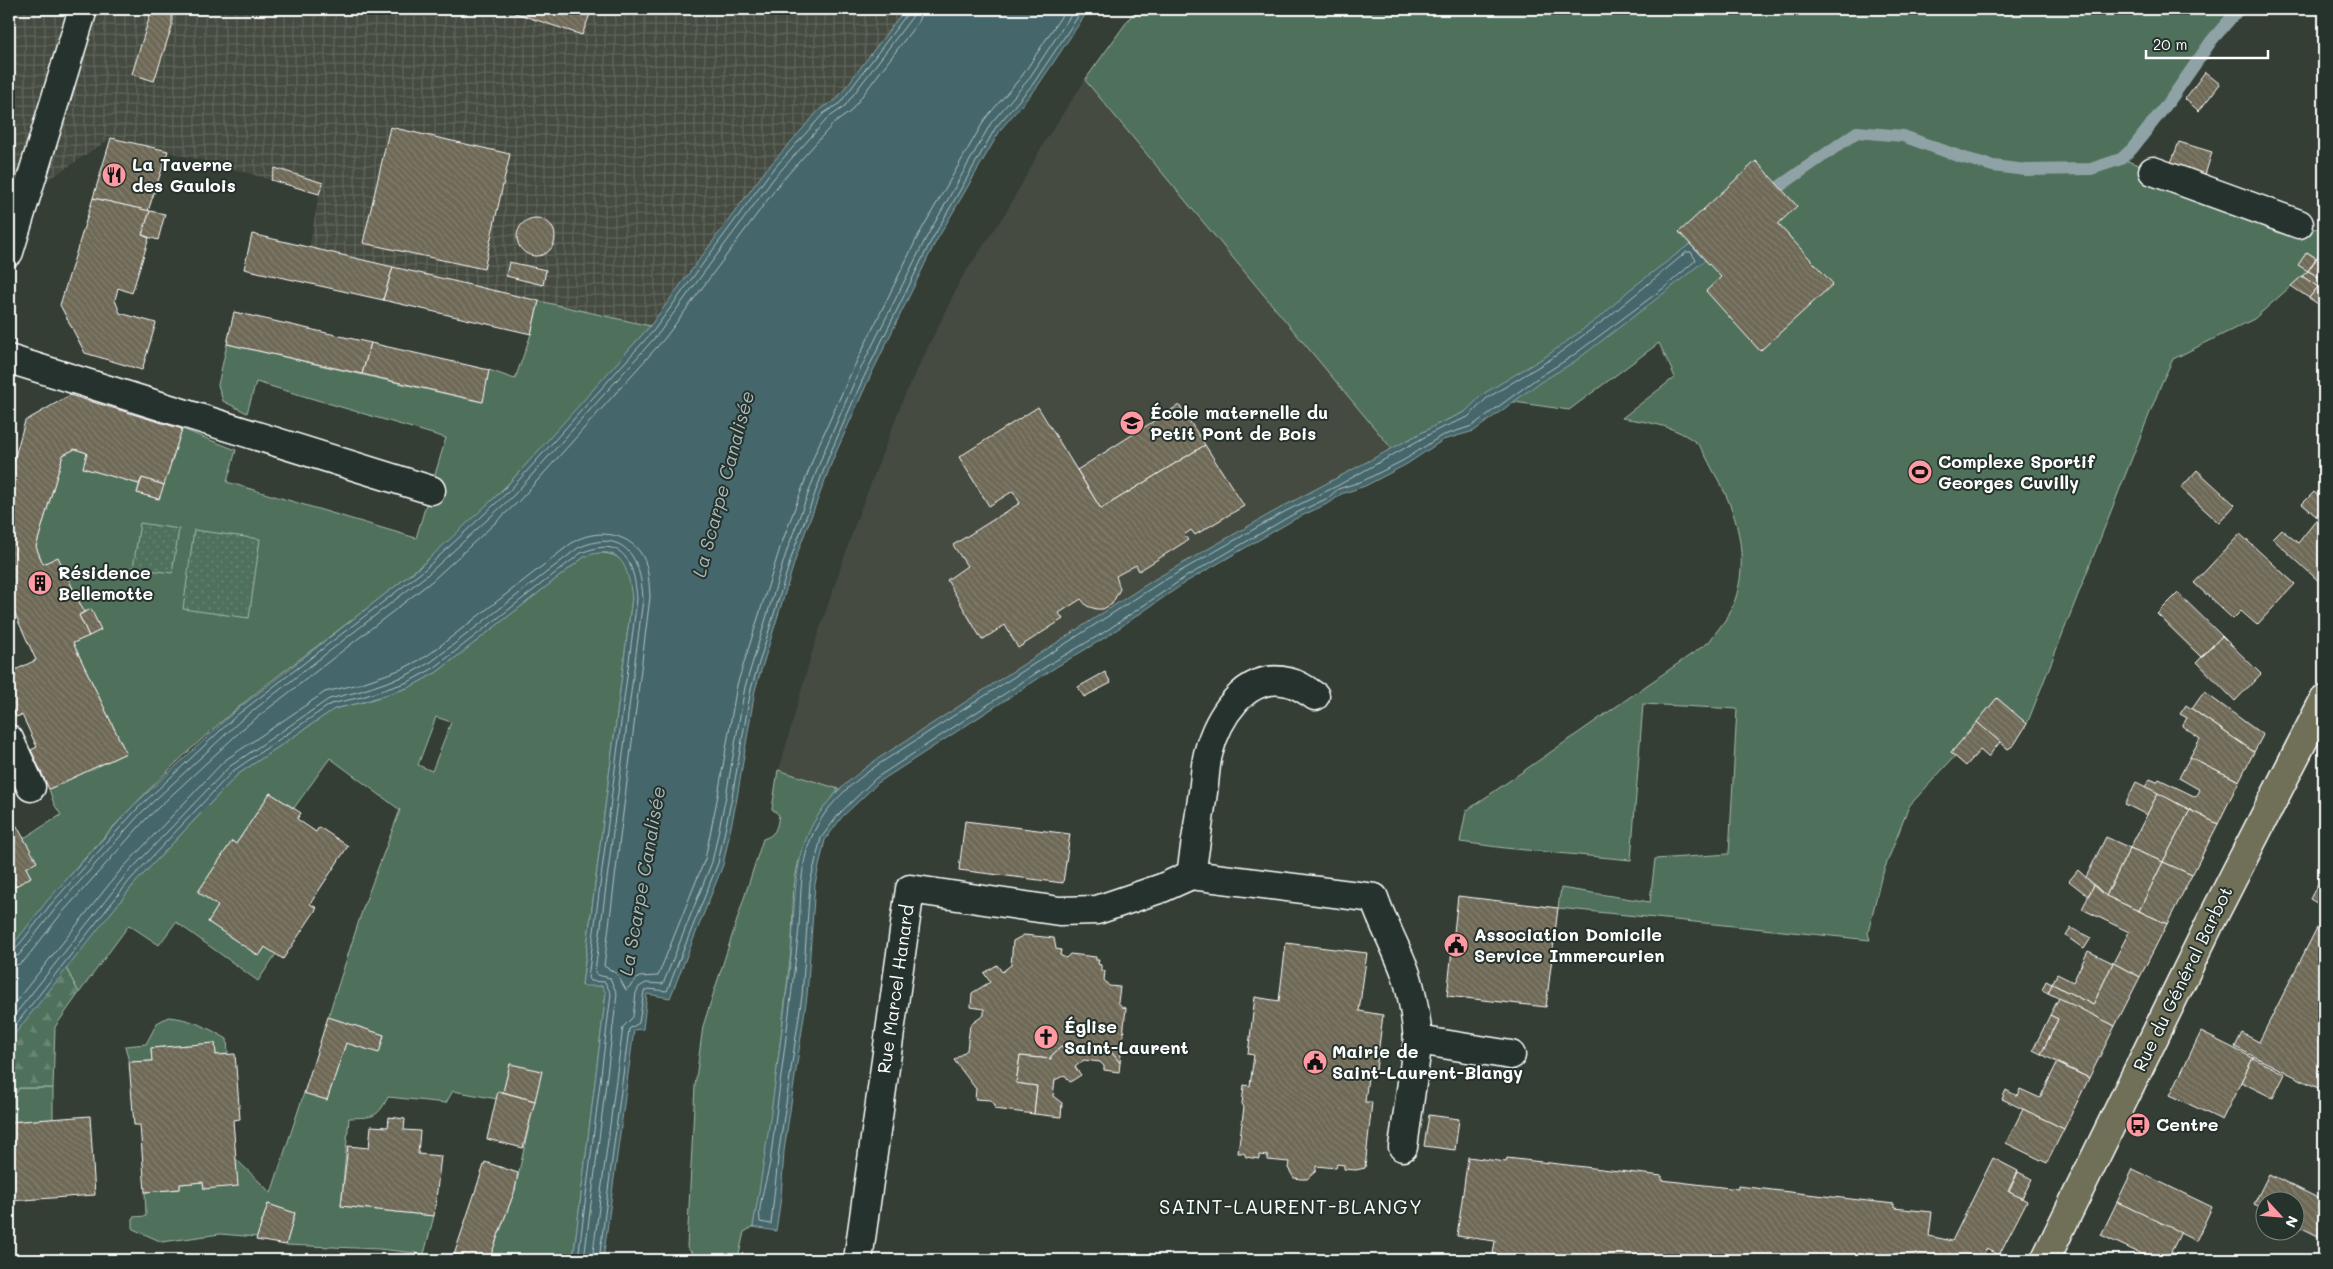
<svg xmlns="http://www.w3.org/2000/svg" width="2333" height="1269" font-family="Mali,sans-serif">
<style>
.built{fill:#454b3f}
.industrial{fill:url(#industrial-grid)}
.green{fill:#4f715b;stroke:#a7b8ad;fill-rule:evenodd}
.forest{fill:url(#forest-firs);stroke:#a7b8ad}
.park{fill:url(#park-dots);stroke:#a7b8ad}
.water{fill:#44666b;stroke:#8fa3a6}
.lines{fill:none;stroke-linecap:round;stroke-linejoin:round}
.shore{stroke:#b4c2c4;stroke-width:1}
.stream{stroke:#8fa3a6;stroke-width:12}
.building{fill:url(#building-back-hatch);stroke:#fff}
.minor-casing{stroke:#fff;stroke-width:31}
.major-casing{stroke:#fff;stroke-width:31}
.minor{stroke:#26332d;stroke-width:28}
.major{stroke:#706f59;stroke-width:28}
.labels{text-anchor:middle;stroke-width:4;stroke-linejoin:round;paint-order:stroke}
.poi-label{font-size:18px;font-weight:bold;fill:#fff;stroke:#26332d;text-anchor:start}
.street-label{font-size:18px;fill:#fff;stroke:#26332d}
.water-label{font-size:19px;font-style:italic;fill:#abbabc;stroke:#26332d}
.quarter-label{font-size:20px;letter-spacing:1px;fill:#fff;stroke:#26332d}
</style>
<defs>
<pattern id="industrial-grid" width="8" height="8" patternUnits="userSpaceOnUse" patternTransform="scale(1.25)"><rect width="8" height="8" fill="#454b3f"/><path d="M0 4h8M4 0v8" fill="none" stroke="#61665c"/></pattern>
<pattern id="forest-firs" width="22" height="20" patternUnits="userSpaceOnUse" patternTransform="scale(1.25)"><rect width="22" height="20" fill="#4f715b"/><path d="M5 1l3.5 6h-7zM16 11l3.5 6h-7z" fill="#698674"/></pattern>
<pattern id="park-dots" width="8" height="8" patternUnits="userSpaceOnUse" patternTransform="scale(1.25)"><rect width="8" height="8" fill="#4f715b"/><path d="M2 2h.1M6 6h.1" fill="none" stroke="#698674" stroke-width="1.8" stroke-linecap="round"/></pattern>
<pattern id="building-back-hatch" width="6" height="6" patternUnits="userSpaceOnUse" patternTransform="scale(1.25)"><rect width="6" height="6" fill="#6e6856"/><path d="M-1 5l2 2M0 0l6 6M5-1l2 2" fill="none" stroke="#847f6f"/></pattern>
</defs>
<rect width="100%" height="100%" fill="#343e35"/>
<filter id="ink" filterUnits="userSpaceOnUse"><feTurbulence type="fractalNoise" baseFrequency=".02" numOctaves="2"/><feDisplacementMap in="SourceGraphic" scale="10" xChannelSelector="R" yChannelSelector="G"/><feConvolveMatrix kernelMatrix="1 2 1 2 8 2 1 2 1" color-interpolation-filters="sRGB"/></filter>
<g filter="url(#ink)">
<polygon class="built" points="1085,80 1392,449 1284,506 1155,579 876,760 857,773 839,789 779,770 813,649 856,522 904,397 961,279 1008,209 1045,141"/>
<polygon class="industrial" points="9,9 905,9 836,100 821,108 765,171 650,326 309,248 319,194 213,163 111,138 9,206"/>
<g class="green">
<path d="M1136,9H2239C2230,19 2220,30 2211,41C2182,80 2158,126 2122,159L2299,224L2324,231V247L2316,258L2307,252L2299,265L2308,271L2254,319L2173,359L2162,382L2027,724L1997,698L1951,753L1955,756L1909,806L1881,878L1868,933L1870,940L1558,908L1561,888L1650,902L1655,859L1729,854L1737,709L1643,704L1631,860L1505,848L1460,842L1466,811L1709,642C1715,633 1723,624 1729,614C1752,569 1740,517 1716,476C1710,466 1703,447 1694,441C1672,425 1647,422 1622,418L1675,377L1659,343L1569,410L1514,402L1483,394L1465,412L1436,425L1392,449L1085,80Z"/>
<path d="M539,301L650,326C576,409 505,496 419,567C359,617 294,661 234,711C151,781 76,864 9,950V890L31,877L26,868L24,838L61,815L54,804L49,789L126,753L73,643L101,630L84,612L58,558L43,564L36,547L63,455L75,449L87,453L83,468L139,484L137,493L159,499L182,429L236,450L227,482L416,538L446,438L256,382L247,413L223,401L218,385L227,344L482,402L489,370L515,379L531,334Z"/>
<path d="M593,553C628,551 629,570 632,598L582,985L603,986L606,993L573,1260H489L515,1190L541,1071L510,1064L503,1092L497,1099L453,1091L446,1103L388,1097C377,1119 373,1117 349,1118L341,1206L434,1216L424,1254L379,1249L286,1245L295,1213L268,1204L257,1237L220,1234L162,1242L133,1229V1217L146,1216L145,1192L180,1189V1184L203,1182L204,1189L236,1159L271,1193L304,1093L327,1100L346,1043L379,1052L384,1035L328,1017L364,905L400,810L330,758L294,808L270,793L236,844L232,841L198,892L218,906L208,922L259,956L265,947L276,954L258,981L176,922L159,945L129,925L79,993L66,968L134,884L237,775L334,709L364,702L410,687L437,672L584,557ZM436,717L451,722L432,771L418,765Z"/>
<path d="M778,770L839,789C820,814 803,837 797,869C791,894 794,925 791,952C780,1044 770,1136 753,1227L744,1232L738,1259L695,1257L687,1247L695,1086L703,1026L763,839C776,835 777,828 779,815L772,809Z"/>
<path d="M168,1017C189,1018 209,1028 227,1039L228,1054L216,1055L215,1043L151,1048L152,1061L129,1062L125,1046L146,1044L157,1023Z"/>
<polygon points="19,1088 53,1088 53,1119 9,1122 9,1103"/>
</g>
<polygon class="forest" points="66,968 79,993 55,1027 53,1088 19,1088 9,1103 9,1041"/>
<g class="park">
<polygon points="140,523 179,529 172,573 133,568"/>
<polygon points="194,530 260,539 249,618 183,609"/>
</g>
<g class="water">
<path d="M905,9H1089L1037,87L1001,129L934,245L868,381L833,459L797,554L755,690L737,798L723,865L670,998L647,994L643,1029L634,1030L603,1260H573L606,993L602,986H582L632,598C628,567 622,542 584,557L437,672L410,687L363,702L334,709L237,775L134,884L9,1041V950L47,901L133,806L234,712L420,567L505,488L650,326L765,171L821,108L836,100Z"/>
<path d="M1690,244L1705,260L1668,290L1574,362L1539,383L1474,431L1443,440L1407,464L1365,486L1341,494L1331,502L1295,519L1186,582L1106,637L1056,667L879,782L842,817L825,840L815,884L807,996L784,1151L781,1197L776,1231L753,1227C769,1137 780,1047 791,957C795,916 792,873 808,834C821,803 849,779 876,760L1155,579L1284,506L1436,425L1465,412L1483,394L1548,355L1604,314L1628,291Z"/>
</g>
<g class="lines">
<g class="shore">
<path d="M1687,252H1691L1696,260L1665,287L1571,357L1536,379L1472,426L1441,436L1404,460L1363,481L1338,489L1328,498L1292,515L1184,578L1103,633L1053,662L876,778L839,814L821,838L810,883L802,996L779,1150L771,1224L760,1222C757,1203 769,1176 771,1155C780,1082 790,1010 798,937C802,902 798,869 812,836C825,805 853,782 879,764L1158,584L1286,511L1337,486L1439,429L1468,417L1487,398L1551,359L1607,318Z"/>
<polyline points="9,952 15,950 51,904 137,809 237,715 423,571 509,491 654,330 769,174 824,113 840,103 907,14 908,9"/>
<polyline points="9,959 19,955 56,908 141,813 241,720 427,575 513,496 659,333 774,178 828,118 844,107 912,17 914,9"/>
<polyline points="9,966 17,965 24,961 62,913 146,819 246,726 432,581 519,501 665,338 780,183 833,124 850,112 918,22 922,9"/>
<path d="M9,1010L119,872L224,761L325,692L359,684L402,669L427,656L573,542C595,529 627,531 642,555C649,567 649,584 650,597L604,966L617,974L626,990L639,977L658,976L705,859L718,795L737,685L780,548L816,451L851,373L918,236L985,119L1022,76L1066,9"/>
<path d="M9,1022L125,876L229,767L329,699L361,691L405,676L431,662L578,548C625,527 641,558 643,599L595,972L597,975L610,978L617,994L584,1260"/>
<path d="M9,1033L130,880L233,771L331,704L362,697L408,682L434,668L581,553C624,535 634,562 637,599L588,978L590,981L605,982L611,994L578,1260"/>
<polyline points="592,1260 623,1027 633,1017 636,993 639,987 646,983 663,984 712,862 726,796 745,687 787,550 823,454 857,376 925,240 991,123 1028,80 1075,9"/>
<polyline points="599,1260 629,1029 639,1023 644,991 648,989 667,991 718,863 732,797 751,689 793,552 829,456 863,379 930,243 996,127 1033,84 1083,9"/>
</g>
<polyline class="stream" points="1780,186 1857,132 1903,136 1961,157 1993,166 2026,170 2091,169 2121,159 2132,149 2171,99 2212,40 2239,9"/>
</g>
<g class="building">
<polygon points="152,9 172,9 172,26 154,81 132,74"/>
<polygon points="503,9 592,9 582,35"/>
<polygon points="2205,72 2220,84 2199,111 2185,99"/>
<polygon points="390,127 510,154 484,269 363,243"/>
<polygon points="111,138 168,151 148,211 93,198"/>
<polygon points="2179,142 2212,152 2205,175 2171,163"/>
<polygon points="1756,161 1797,206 1778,224 1833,284 1760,351 1706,291 1721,277 1679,232"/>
<polygon points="275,168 323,183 319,194 271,180"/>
<polygon points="93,198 150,211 142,235 149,238 132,293 118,288 115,300 120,313 156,323 142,370 85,353 60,305"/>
<polygon points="150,211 165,214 158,240 142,235"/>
<circle cx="536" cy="237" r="19"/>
<polygon points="252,234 393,267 383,300 244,269"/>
<polygon points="2307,252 2316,258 2308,271 2298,265"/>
<polygon points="2321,252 2324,255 2324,280 2308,271"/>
<polygon points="509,262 546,270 543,285 506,276"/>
<polygon points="393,267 539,301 531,334 383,300"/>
<polygon points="2308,271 2324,280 2318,287 2302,276"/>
<polygon points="2302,276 2318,287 2309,298 2291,286"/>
<polygon points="2318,287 2324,291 2324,308 2309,298"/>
<polygon points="234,312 371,343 362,374 227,344"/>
<polygon points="371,343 489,370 483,402 362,374"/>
<polygon points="70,395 182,429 164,485 142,478 139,484 83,468 87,453 75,449 63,455 36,547 43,564 58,557 84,612 79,615 89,636 73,643 126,753 49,789 31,750 37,747 22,715 16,717 9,702 9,673 36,660 9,601 9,478 25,421"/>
<polygon points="1179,405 1205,445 1101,509 1077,470"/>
<polygon points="1038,407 1101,509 1205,445 1244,506 1195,535 1191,530 1184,535 1188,540 1139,571 1136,565 1116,576 1120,589 1112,604 1103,609 1096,609 1087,606 1081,599 1059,613 1063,619 1018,648 1005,625 982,640 947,580 967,566 953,545 1020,503 1013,491 989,506 959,457"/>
<polygon points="2197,470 2235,505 2219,523 2181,488"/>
<polygon points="142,478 164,485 159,499 137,493"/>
<polygon points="2314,492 2324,501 2324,506 2316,516 2302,504"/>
<polygon points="2324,506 2324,523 2316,516"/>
<polygon points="2318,518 2324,523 2324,586 2272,538 2281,529 2298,543"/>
<polygon points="2240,534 2295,584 2257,625 2241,611 2233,619 2194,583"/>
<polygon points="2178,593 2222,636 2201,657 2157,614"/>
<polygon points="91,609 101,630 89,636 79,615"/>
<polygon points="2222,636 2261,674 2235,701 2197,662"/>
<polygon points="1105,672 1111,683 1084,697 1078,687"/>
<polygon points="2204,692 2263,735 2254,752 2192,709"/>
<polygon points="1997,698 2027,724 2014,745 2008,749 1977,722"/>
<polygon points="2186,705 2254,752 2239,781 2190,757 2200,739 2182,726 2187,718 2180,714"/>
<polygon points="1977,722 2000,742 1988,757 1980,750 1966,766 1951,753"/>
<polygon points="2190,757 2239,781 2218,824 2145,787 2150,779 2157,782 2159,779 2196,797 2200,790 2179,778"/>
<polygon points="2136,782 2158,793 2147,815 2125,804"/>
<polygon points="270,793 301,813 297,819 316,832 319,827 348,846 310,904 317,908 283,959 265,947 259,956 208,922 218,906 198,892 232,841 236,844"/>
<polygon points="2158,793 2190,810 2163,862 2130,848"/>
<polygon points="2190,810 2218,824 2192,875 2163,862"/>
<polygon points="9,812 37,862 26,868 31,877 9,890"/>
<polygon points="965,821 1070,834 1063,883 959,870"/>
<polygon points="2106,837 2130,848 2106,896 2086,877"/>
<polygon points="2130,848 2163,862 2139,911 2106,896"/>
<polygon points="2163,862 2192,875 2167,924 2139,911"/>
<polygon points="2078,870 2094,885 2088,896 2069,881"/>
<polygon points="2324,872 2324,907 2310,899"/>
<polygon points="2094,885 2106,896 2167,924 2140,977 2113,963 2129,932 2082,909"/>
<polygon points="1458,896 1558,908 1546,1007 1447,996"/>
<polygon points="2324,914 2324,1091 2235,1047 2242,1033 2259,1042"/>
<polygon points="2071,928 2091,938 2084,949 2066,936"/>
<polygon points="1024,935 1054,938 1056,949 1061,950 1060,955 1066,958 1070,954 1096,957 1096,960 1099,960 1098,964 1101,965 1101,971 1105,971 1104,980 1109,986 1120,987 1118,1002 1122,1007 1126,1008 1120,1063 1111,1052 1076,1050 1074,1048 1062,1046 1051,1056 1051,1059 1020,1056 1016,1083 1037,1086 1034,1114 995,1109 995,1105 991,1100 975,1099 976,1089 954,1060 967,1050 970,1025 984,1015 984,1009 971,1007 972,993 990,982 984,973 997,965 1002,972 1011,965 1013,941"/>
<polygon points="1286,943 1367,953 1359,1011 1383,1015 1376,1070 1369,1069 1365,1102 1372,1102 1365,1168 1356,1170 1344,1169 1344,1165 1337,1164 1336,1168 1316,1166 1316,1171 1307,1179 1301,1179 1294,1178 1288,1168 1289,1162 1268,1160 1268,1156 1259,1155 1259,1159 1246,1157 1244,1153 1238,1153 1244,1107 1242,1104 1244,1085 1250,1086 1254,1055 1248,1054 1255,997 1279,1001"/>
<polygon points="2088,951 2113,963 2093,1005 2052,984 2057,974 2073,982"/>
<polygon points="2113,963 2140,977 2115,1026 2048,993 2052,984 2093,1005"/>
<polygon points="2046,981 2052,984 2048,993 2042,990"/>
<polygon points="2059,998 2115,1026 2089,1078 2041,1054 2058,1019 2050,1015"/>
<polygon points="2050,1015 2058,1019 2041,1054 2033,1050"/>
<polygon points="328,1017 384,1035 379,1053 346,1043 327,1100 304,1093"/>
<polygon points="2201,1032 2253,1058 2222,1120 2170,1095"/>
<polygon points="215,1043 216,1055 235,1054 240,1119 233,1120 238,1186 204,1189 203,1182 180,1184 180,1189 145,1192 140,1125 134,1125 129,1062 152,1061 151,1048"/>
<polygon points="1062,1046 1074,1048 1076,1050 1111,1052 1120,1063 1119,1072 1104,1070 1104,1066 1100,1062 1084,1060 1075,1067 1081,1075 1070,1082 1065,1075 1055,1080 1053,1096 1062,1103 1061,1117 1034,1114 1037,1086 1016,1083 1020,1056 1051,1059 1051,1056"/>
<polygon points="2253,1058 2285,1074 2273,1098 2241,1082"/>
<polygon points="2057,1063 2089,1078 2064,1129 2002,1099 2006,1090 2017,1096 2020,1089 2040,1098"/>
<polygon points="510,1064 542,1071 535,1101 503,1092"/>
<polygon points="498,1091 535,1101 523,1148 487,1139"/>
<polygon points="2023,1109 2064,1129 2047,1163 2006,1143"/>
<polygon points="1429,1115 1459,1119 1455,1150 1424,1146"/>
<polygon points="90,1116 95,1195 9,1201 9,1122"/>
<polygon points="389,1117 405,1119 404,1130 420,1131 418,1154 441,1156 434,1216 341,1206 348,1146 369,1148 371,1126 388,1127"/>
<polygon points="1468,1157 1506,1162 1507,1158 1662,1176 1662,1180 1738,1189 1738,1186 1894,1204 1894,1208 1932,1212 1929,1236 1952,1241 1993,1158 2018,1171 2008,1191 2027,1201 1999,1255 1986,1249 1981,1260 1621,1260 1575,1255 1574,1260 1550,1260 1493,1254 1495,1241 1457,1236"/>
<polygon points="485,1162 518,1173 515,1190 489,1260 454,1255"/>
<polygon points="2133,1169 2212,1207 2196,1241 2117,1202"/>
<polygon points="2018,1172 2032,1179 2022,1198 2009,1192"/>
<polygon points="2269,1174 2324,1201 2324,1239 2296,1225 2296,1202 2266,1202 2266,1210 2254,1204"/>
<polygon points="2117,1202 2181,1232 2171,1252 2177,1255 2174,1260 2154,1260 2101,1235"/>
<polygon points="268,1204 295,1213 286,1245 256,1240"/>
</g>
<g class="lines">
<defs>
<g id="minor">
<polyline points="2153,171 2299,224"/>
<polyline points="9,252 83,9"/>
<polyline points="9,359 431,490"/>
<polyline points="9,739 31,787"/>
<path d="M1191,875C1195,847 1199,820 1203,792C1205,779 1205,766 1208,754C1217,719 1245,671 1288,682C1298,684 1306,690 1315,696"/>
<polyline points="1403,1147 1418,1040"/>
<path d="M858,1260L910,889L1059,911L1097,910L1162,888L1191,875L1374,898C1383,925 1397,948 1406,974C1413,996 1416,1017 1418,1040L1511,1055"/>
</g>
<polyline id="major" points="2045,1260 2212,919 2324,700"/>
</defs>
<use href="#minor" class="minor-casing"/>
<use href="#major" class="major-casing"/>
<use href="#minor" class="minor"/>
<use href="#major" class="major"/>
</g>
</g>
<defs>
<symbol id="restaurant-disc" viewBox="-11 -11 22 22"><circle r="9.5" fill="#ff9aa2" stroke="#26332d"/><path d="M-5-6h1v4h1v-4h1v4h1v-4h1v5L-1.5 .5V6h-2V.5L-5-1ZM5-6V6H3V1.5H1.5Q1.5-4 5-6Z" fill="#111"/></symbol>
<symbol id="school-disc" viewBox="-11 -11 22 22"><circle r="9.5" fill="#ff9aa2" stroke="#26332d"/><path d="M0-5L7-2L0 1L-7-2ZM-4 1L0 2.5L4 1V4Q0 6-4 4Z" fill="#111"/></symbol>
<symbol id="stadium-disc" viewBox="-11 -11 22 22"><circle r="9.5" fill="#ff9aa2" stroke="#26332d"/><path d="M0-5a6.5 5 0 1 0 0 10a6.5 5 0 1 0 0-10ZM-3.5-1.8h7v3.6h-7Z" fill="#111"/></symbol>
<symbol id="building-disc" viewBox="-11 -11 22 22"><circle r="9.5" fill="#ff9aa2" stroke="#26332d"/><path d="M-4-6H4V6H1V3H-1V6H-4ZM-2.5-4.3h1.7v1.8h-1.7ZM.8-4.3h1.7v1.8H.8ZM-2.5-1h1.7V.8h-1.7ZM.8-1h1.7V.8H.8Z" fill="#111"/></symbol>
<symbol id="civic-disc" viewBox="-11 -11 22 22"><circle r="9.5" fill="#ff9aa2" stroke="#26332d"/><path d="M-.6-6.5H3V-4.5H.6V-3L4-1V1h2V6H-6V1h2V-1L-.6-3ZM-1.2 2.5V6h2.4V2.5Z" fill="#111"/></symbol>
<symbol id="church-disc" viewBox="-11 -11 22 22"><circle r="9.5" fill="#ff9aa2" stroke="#26332d"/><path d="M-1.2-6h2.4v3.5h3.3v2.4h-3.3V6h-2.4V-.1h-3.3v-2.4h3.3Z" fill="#111"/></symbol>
<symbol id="bus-disc" viewBox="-11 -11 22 22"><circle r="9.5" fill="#ff9aa2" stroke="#26332d"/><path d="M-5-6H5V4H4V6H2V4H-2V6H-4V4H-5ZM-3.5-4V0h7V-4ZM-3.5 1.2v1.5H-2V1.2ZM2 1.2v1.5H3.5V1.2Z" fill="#111"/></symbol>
</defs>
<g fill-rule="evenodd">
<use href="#restaurant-disc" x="100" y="161" width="28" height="28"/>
<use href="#school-disc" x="1118" y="409" width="28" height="28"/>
<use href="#stadium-disc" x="1906" y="458" width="28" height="28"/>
<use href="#building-disc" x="26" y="569" width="28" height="28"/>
<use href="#civic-disc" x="1442" y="931" width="28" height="28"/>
<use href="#church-disc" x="1032" y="1023" width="28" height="28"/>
<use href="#civic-disc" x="1301" y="1048" width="28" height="28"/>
<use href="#bus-disc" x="2124" y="1111" width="28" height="28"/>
</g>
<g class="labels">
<g class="poi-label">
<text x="132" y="171">La Taverne<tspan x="132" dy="21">des Gaulois</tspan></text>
<text x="1150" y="419">École maternelle du<tspan x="1150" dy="21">Petit Pont de Bois</tspan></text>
<text x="1938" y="468">Complexe Sportif<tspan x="1938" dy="21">Georges Cuvilly</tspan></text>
<text x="58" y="579">Résidence<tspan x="58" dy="21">Bellemotte</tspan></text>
<text x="1474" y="941">Association Domicile<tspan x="1474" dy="21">Service Immercurien</tspan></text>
<text x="1064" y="1033">Église<tspan x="1064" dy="21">Saint-Laurent</tspan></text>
<text x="1332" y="1058">Mairie de<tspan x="1332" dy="21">Saint-Laurent-Blangy</tspan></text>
<text x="2156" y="1131">Centre</text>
</g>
<g class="street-label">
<text transform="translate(2183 979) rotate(-64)" y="6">Rue du Général Barbot</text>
<text transform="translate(896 989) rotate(-82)" y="6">Rue Marcel Hanard</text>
</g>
<g class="water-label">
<text transform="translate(723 484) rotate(-75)" y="7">La Scarpe Canalisée</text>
<text transform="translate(642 881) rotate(-80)" y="7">La Scarpe Canalisée</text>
</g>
<g class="quarter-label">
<text x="1291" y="1214">SAINT-LAURENT-BLANGY</text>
</g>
</g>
<rect width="2333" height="1269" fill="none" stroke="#26332d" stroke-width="30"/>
<rect x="15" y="15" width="2303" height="1239" fill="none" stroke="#fff" stroke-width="2" filter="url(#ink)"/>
<g transform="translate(2280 1216) rotate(116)"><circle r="24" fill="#26332d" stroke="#7d8581"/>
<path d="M0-4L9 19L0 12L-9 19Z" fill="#ff9aa2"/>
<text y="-8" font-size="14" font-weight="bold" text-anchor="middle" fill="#ffffff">N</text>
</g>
<path d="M2146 50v8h122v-8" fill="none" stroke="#ffffff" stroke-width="2.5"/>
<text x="2153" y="50" font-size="15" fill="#ffffff" stroke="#26332d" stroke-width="4" paint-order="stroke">20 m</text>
</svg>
